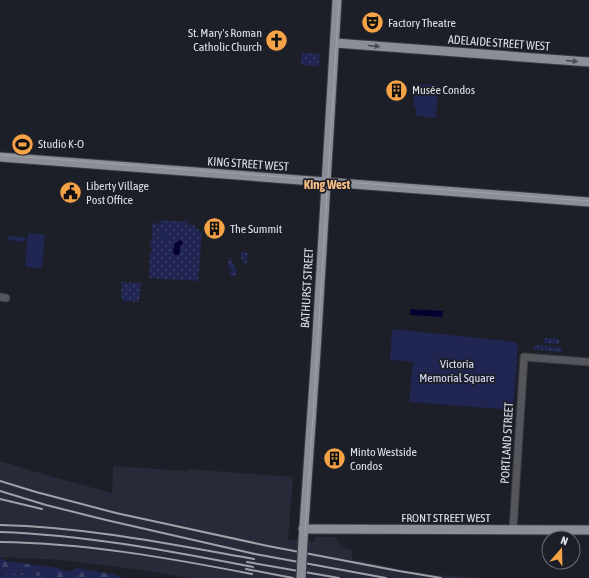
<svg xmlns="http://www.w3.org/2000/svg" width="589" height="578" font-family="'Asap Condensed',sans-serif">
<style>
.built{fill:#272a38}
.grass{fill:url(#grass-dots)}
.forest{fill:url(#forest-firs)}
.park{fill:#202551}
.water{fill:#060032}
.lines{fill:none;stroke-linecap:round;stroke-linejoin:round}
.minor-casing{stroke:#383a43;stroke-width:9}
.major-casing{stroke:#383a43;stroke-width:11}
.minor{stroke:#55565b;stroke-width:7}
.major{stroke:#8b8d97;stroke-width:9}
.tram{stroke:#a0a2a9;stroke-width:1}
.rail{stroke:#a0a2a9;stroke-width:2}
.major-bridge-casing{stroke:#383a43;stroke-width:11;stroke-linecap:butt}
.major-bridge{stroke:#8b8d97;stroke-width:9}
.oneway{fill:#494b54}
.labels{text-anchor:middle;stroke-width:3.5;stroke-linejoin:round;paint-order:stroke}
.poi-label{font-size:12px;fill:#dfe0e6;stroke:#1d1f28;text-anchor:start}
.street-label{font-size:12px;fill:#dfe0e6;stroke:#1d1f28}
.park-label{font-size:12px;fill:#dce1f7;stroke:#1d1f28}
.neighbourhood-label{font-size:13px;font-weight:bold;fill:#f9bf85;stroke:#1d1f28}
</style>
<defs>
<pattern id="grass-dots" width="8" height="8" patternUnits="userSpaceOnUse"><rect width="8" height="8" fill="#202551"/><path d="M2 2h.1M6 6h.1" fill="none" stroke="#40446a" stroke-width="1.8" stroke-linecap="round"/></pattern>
<pattern id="forest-firs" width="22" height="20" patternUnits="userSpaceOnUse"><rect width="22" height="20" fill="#202551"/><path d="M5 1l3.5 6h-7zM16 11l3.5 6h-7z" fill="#40446a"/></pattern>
</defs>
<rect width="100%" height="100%" fill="#1d1f28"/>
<polygon class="built" points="0,461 46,475 112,493 113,466 188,471 189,469 293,477 288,540 313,542 315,537 335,537 341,546 346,549 352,550 352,559 404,570 436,575 481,578 188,578 149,571 63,560 0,557"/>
<g class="grass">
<polygon points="302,53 320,54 319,66 301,65"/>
<polygon points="158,220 185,222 187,220 188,220 188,225 193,225 202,233 198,281 149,278 150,262 149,262 150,254 151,254 152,247 150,246 151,238 152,238 153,231 152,230 152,223 162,224"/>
<polygon points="241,252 248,253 246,267 241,257"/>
<polygon points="228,258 230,258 237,271 236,276 230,276 231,269 228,268"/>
<polygon points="122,282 141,283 139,302 124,301 121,297"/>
<polygon points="545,338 559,339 559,344 544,343"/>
<polygon points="534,345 562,348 561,352 533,349"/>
<path d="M13,572C29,572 44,577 60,578H0V575Z"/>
</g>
<polygon class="forest" points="0,558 6,561 58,568 69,572 77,568 117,575 123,578 50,578 21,572 13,572 0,575"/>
<g class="park">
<polygon points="415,84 438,85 436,118 416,116 416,108 413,107"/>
<polygon points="164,229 168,234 168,238 163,242 157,234"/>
<polygon points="29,233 43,234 45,237 42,266 41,268 26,267 25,265 28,234"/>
<polygon points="9,236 25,237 26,237 25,241 24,242 8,240"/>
<polygon points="392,329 516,342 518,346 513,410 409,402 413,362 390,360"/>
</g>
<g class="water">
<polygon points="180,240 183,242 182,245 180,247 180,253 178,255 175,255 173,253 174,244"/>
<polygon points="410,309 443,311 442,317 410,315"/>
</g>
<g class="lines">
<defs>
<g id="minor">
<polyline points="0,297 6,298"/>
<polyline points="513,530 524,357 589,362"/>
</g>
<g id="major">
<polyline points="335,43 589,62"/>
<polyline points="0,157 589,202"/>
<polyline points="303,529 589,530"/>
<polyline points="303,540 316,352 337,0"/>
</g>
</defs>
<use href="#minor" class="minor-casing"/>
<use href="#major" class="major-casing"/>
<use href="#minor" class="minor"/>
<use href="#major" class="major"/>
<g class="tram">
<polyline points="0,155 589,201"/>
<polyline points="302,578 314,401 339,0"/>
</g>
<g class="rail">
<polyline points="0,481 36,492 116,513 268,546 399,571 441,578"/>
<polyline points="0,491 46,505 106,520 255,554 386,578"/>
<polyline points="0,499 42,509"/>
<path d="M0,525C86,527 170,544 254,559"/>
<path d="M0,532C86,535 169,551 253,567"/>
<path d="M0,542C85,543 169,558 252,574"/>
<polyline points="247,562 339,578"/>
<polyline points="246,569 293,578"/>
</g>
<defs>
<polyline id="major-bridge" points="301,578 303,540"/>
</defs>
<use href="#major-bridge" class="major-bridge-casing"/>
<use href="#major-bridge" class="major-bridge"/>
</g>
<defs><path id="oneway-solid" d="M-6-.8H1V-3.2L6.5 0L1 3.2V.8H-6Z"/></defs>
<g class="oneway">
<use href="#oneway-solid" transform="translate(374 46) rotate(5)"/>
<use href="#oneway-solid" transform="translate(572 61) rotate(5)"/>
</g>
<defs>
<symbol id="theatre-disc" viewBox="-11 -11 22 22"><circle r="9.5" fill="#f5a346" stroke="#1d1f28"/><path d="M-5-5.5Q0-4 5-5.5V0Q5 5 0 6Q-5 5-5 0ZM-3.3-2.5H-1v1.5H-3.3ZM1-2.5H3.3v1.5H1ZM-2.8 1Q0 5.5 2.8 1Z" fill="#111"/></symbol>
<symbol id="church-disc" viewBox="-11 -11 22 22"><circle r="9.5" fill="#f5a346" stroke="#1d1f28"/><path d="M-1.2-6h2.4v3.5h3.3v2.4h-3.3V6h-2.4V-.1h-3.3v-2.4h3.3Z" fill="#111"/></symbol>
<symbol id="building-disc" viewBox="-11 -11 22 22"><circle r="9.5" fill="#f5a346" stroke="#1d1f28"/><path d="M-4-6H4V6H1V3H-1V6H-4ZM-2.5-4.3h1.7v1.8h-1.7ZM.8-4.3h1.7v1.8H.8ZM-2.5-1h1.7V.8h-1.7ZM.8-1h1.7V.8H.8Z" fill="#111"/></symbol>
<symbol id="stadium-disc" viewBox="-11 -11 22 22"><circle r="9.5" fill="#f5a346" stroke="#1d1f28"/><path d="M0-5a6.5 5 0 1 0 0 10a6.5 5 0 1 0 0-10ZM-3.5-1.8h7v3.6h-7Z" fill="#111"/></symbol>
<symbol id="civic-disc" viewBox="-11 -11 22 22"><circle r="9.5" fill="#f5a346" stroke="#1d1f28"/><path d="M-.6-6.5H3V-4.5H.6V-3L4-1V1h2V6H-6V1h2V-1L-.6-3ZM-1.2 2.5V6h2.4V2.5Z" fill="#111"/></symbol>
</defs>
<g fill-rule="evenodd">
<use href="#theatre-disc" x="360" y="10" width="25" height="25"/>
<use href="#church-disc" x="264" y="28" width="25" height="25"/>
<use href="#building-disc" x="384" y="78" width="25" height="25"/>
<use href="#stadium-disc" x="10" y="132" width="25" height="25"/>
<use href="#civic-disc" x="58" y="180" width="25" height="25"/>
<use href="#building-disc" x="202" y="216" width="25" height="25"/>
<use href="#building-disc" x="322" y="446" width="25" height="25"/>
</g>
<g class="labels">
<g class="poi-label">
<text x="388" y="27">Factory Theatre</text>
<text x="262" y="37" text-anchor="end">St. Mary's Roman<tspan x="262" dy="14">Catholic Church</tspan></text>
<text x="412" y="94">Musée Condos</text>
<text x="38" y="148">Studio K-O</text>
<text x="86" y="190">Liberty Village<tspan x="86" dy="14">Post Office</tspan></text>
<text x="230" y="233">The Summit</text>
<text x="350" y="456">Minto Westside<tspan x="350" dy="14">Condos</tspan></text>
</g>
<g class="street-label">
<text transform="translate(499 43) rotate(4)" y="4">ADELAIDE STREET WEST</text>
<text transform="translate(248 164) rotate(4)" y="4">KING STREET WEST</text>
<text transform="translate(307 288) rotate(-87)" y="4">BATHURST STREET</text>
<text transform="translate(507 443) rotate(-87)" y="4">PORTLAND STREET</text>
<text x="446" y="522">FRONT STREET WEST</text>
</g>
<g class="park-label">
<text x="457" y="368">Victoria<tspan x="457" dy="14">Memorial Square</tspan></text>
</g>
<g class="neighbourhood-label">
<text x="327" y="189">King West</text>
</g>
</g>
<g transform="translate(561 550) rotate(20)"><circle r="19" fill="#1d1f28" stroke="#6b6c74"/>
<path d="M0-3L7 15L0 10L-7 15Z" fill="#f5a346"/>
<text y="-6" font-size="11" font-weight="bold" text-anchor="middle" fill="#dfe0e6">N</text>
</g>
</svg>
